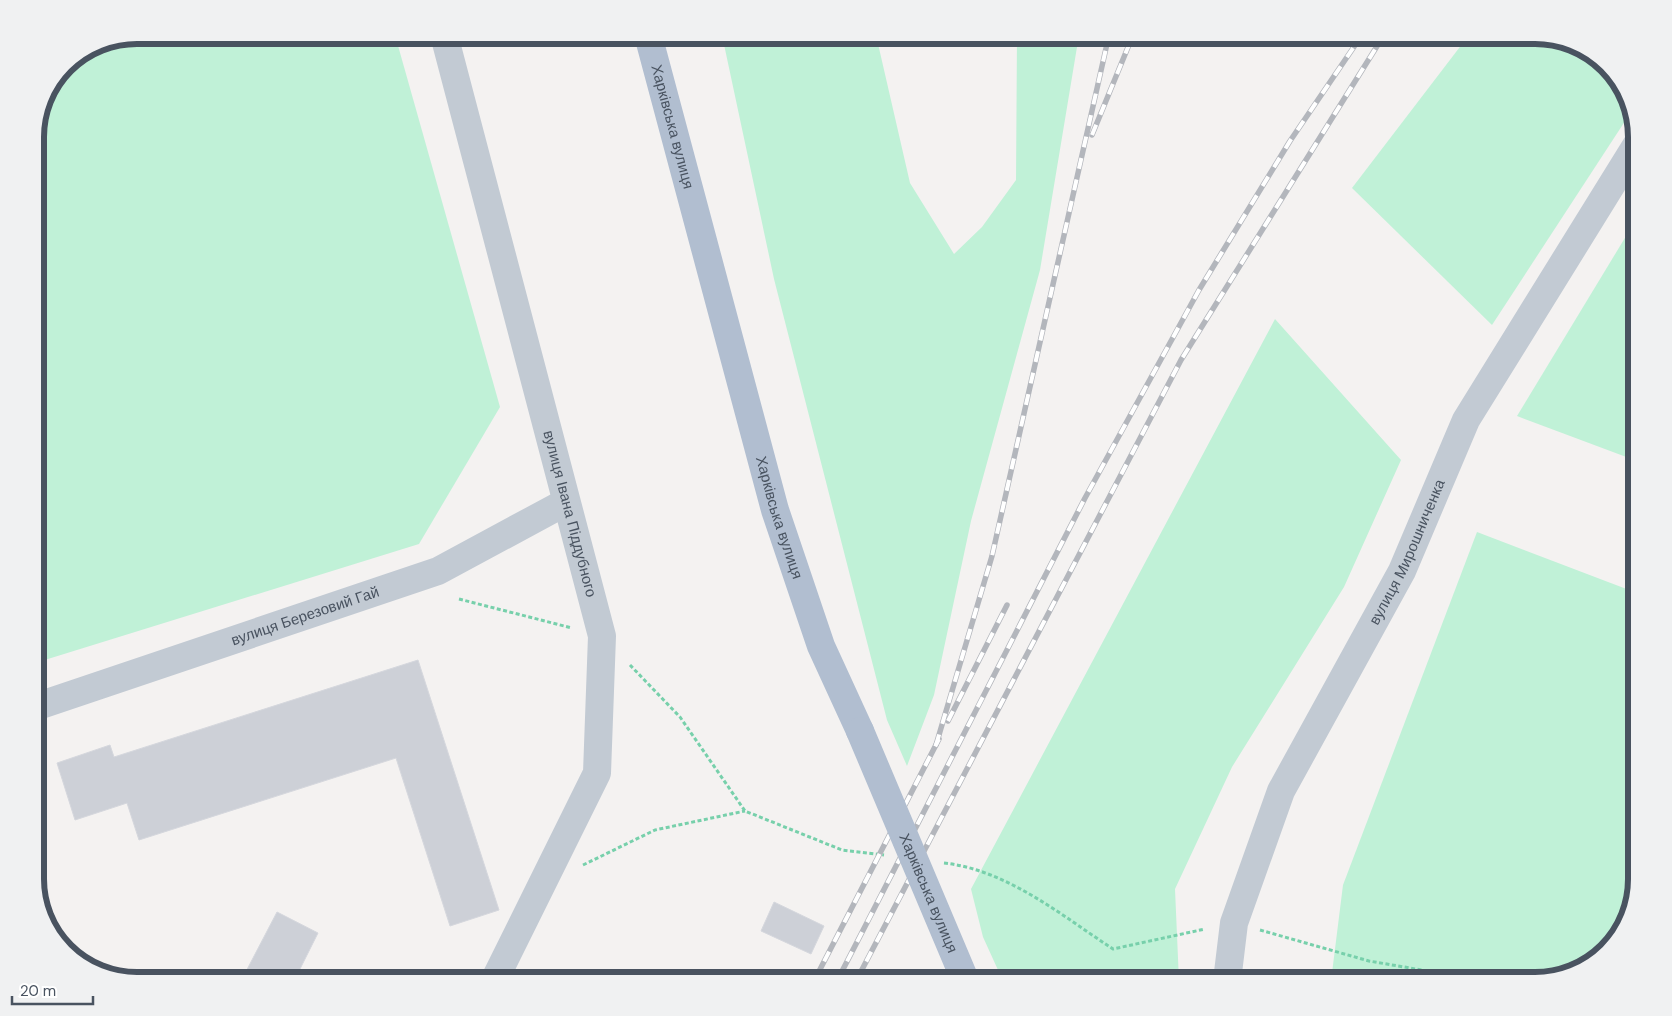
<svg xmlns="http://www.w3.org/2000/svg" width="1672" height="1016" font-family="'DM Sans',sans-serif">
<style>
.green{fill:#c0f1d7}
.building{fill:#cdd0d7;stroke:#d5d7dd}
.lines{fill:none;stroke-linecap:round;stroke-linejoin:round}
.path{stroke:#77d0ab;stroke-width:3;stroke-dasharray:4 2.5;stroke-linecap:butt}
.minor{stroke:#c2cad3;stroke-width:28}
.major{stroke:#b1bed0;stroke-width:28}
.rail-casing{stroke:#b3b6bc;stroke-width:5.5}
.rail{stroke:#fff;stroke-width:4;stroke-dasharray:11;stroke-linecap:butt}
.major-bridge{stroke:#b1bed0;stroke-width:28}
.labels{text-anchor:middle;stroke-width:4;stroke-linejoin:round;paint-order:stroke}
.street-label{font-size:15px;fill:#495360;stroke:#fff}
.rim{fill:none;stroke:#495360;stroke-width:6}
</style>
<rect width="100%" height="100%" fill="#f4f2f1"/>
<g class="green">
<polygon points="137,35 395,35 500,407 419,544 35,663 35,130 43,97 65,65 98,43"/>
<polygon points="722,35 876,35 910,183 954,254 982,227 1016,180 1017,35 1079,35 1040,270 971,521 934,695 907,766 887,720 774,279"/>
<polygon points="1469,35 1535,35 1586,49 1623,86 1631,112 1492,325 1352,188"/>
<polygon points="1637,218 1637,461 1517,416"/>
<polygon points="1275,319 1401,460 1344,587 1232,767 1175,889 1179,981 1003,981 983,937 971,889"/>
<polygon points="1477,532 1637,593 1637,880 1623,930 1586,967 1536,981 1331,981 1343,885"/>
</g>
<g class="building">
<polygon points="418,660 499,910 450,926 396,758 139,840 127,803 75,820 57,763 110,745 114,757"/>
<polygon points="774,902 824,926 811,954 761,931"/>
<polygon points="277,912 318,933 294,981 241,981"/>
</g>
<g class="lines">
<g class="path">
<polyline points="459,599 572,628"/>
<polyline points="630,665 680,717 745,811 842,850 884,855"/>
<path d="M944,863C1007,870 1061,915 1113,949L1205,929"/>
<polyline points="583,865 655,830 745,811"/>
<polyline points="1260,930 1369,961 1486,981"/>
</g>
<g class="minor">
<path id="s1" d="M444,35L602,636L597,773L494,981"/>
<path id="s2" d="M35,707L438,571L566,502"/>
<path id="s3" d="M1227,981L1234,923L1281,791L1402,571L1466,420L1637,144"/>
</g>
<path class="major" id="s4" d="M648,35L775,510L821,646L860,731"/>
<defs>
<g id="rail">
<polyline points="1092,135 1133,35"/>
<polyline points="948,721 1007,605"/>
<polyline points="936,745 992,556 1109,35"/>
<polyline points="814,981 939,739"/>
<polyline points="837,981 1085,498 1199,290 1290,141 1362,35"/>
<polyline points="856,981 1181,360 1384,35"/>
</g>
</defs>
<use href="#rail" class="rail-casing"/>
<use href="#rail" class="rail"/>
<path class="major-bridge" id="s5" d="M860,731L963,975"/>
</g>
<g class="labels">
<g class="street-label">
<text dy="5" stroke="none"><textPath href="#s4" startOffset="95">Харківська вулиця</textPath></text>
<text dy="5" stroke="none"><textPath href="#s1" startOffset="495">вулиця Івана Піддубного</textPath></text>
<text dy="5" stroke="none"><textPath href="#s4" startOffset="500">Харківська вулиця</textPath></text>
<text dy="5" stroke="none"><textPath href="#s3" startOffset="469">вулиця Мирошниченка</textPath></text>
<text dy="5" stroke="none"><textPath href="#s2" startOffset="285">вулиця Березовий Гай</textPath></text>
<text dy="5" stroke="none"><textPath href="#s5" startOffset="176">Харківська вулиця</textPath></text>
</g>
</g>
<path d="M0 0H1672V1016H0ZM137 44H1535A93 93 0 0 1 1628 137V879A93 93 0 0 1 1535 972H137A93 93 0 0 1 44 879V137A93 93 0 0 1 137 44Z" fill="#f0f1f2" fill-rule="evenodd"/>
<path class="rim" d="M137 44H1535A93 93 0 0 1 1628 137V879A93 93 0 0 1 1535 972H137A93 93 0 0 1 44 879V137A93 93 0 0 1 137 44Z"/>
<path d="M12 996v8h81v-8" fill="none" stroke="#495360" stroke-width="2.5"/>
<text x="20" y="996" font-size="15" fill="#495360" stroke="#ffffff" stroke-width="4" paint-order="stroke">20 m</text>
</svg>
